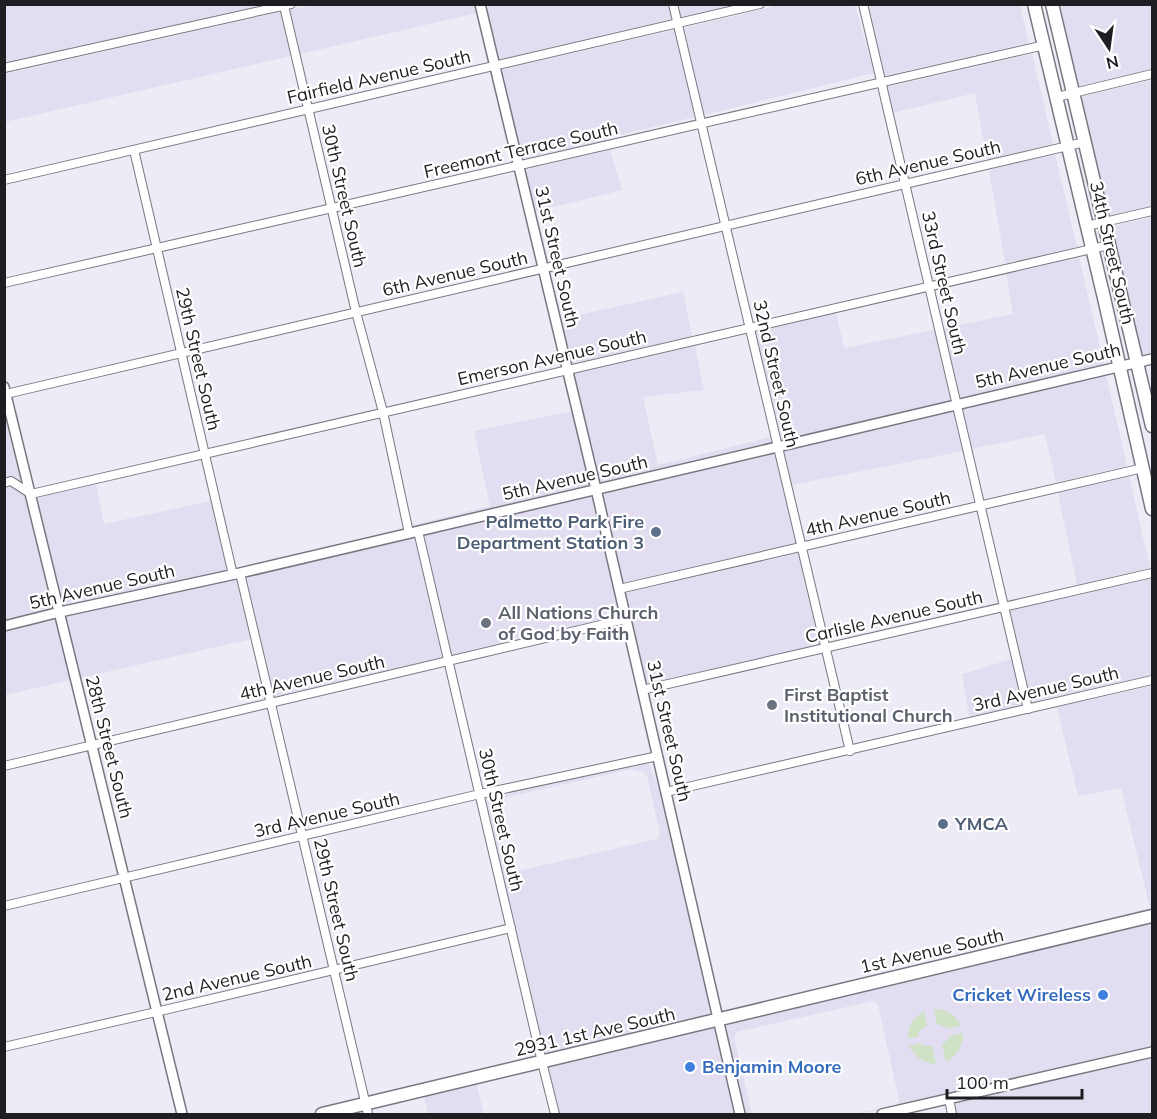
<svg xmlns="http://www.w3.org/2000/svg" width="1157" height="1119" font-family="Mulish,sans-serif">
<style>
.built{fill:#e2ddf0;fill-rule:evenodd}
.green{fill:#cfe2c6}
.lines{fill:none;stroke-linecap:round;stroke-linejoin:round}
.minor-casing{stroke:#797680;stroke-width:10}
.tertiary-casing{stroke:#797680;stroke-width:12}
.primary-casing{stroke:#797680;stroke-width:15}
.trunk-casing{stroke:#797680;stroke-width:15}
.minor{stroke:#fff;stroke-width:8}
.tertiary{stroke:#fff;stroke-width:9}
.primary{stroke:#fff;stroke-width:12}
.trunk{stroke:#fff;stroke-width:12}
.service-dot{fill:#5c6f8a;stroke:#fff;stroke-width:2}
.worship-dot{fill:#6b7280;stroke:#fff;stroke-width:2}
.shop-dot{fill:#3f7fe0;stroke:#fff;stroke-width:2}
.labels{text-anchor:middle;stroke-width:4.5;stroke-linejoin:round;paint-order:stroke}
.street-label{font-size:18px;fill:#1e1d21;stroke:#fff}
.service-label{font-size:18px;font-weight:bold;fill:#4e5e75;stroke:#fff;text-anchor:end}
.worship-label{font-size:18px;font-weight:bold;fill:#5b616d;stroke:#fff;text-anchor:start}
.shop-label{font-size:18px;font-weight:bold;fill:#366cbe;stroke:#fff;text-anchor:end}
</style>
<rect width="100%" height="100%" fill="#edebf6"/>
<g class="built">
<polygon points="5,4 267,4 267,5 5,63"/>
<polygon points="784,4 855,5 874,73 704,115 684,28"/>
<polygon points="313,5 475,5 477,13 300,54 290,10"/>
<polygon points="485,5 669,5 672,19 498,60"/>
<polygon points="678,5 678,4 737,5 681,17"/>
<polygon points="868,5 1020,5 1029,43 884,76"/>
<polygon points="1060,5 1152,5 1152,69 1078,86"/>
<polygon points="281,12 291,56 5,122 5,74"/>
<polygon points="674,30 695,117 607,138 607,140 522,159 500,70"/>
<polygon points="1032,54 1053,144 987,160 975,93 893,113 887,87"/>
<polygon points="1152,80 1152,206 1108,216 1080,97"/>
<polygon points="610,150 622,190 534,212 524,170"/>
<polygon points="1055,154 1077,247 1005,263 989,170"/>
<polygon points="1152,217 1152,354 1141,356 1110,227"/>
<polygon points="1079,257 1104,365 960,399 944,328 1013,314 1006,274"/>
<polygon points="683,292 692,336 571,364 560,319"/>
<polygon points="836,313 844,348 934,330 951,401 782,441 756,332"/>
<polygon points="695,346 704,390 643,397 658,465 771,437 773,443 600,483 573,374"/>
<polygon points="1106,375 1127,466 1056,482 1045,434 972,449 962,409"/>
<polygon points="4,406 23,483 14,477 5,478"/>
<polygon points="573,411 591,485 413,527 412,525 490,506 474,431"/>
<polygon points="953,411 963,451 792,485 784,451"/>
<polygon points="775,453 796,543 623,583 602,494"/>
<polygon points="1129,476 1150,568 1077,585 1058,493"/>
<polygon points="96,484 104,524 211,501 227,571 63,606 36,498"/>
<polygon points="11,487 27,497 54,608 5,620 4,488"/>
<polygon points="593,496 620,615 451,655 424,535"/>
<polygon points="415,538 442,658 274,697 246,577"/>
<polygon points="799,553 820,645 646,684 625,593"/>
<polygon points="1152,578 1152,675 1031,703 1010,611"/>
<polygon points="237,579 251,639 80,678 66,616"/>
<polygon points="56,619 71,680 5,695 4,631"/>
<polygon points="1012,659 1022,705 969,717 962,674"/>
<polygon points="1152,686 1152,911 895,972 1150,908 1121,788 1078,796 1057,707"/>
<path d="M648,763L662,794L713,1017L545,1056L486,799ZM631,769L643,772L647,776L660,833L657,839L509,873L504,870L491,812L495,802L499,799Z"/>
<polygon points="1152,922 1152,1047 860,1114 853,1114 896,1105 899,1100 878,1005 873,1001 737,1032 734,1037 752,1114 745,1114 725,1025"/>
<polygon points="716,1027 736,1114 560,1114 548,1067"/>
<polygon points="1152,1058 1152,1114 957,1114 955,1103"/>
<polygon points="476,1083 484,1114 428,1114 424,1096"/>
</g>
<g class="green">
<path d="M934,1009C946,1009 955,1014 961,1026L947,1029L946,1027L937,1024Z"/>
<path d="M924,1011L927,1025L918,1032L919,1036L908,1039C908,1026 913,1018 924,1011Z"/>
<path d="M963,1033C963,1046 958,1055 946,1062L942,1044L949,1039V1037Z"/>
<path d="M921,1043L922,1045L932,1046L936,1064C923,1063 915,1057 909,1046Z"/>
</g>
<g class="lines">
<defs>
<g id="minor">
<polyline points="673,4 850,751"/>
<polyline points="863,4 1028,709"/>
<polyline points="284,6 356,312 383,412 409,533"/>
<polyline points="4,68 291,4"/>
<polyline points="1057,97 1152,74"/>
<polyline points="134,150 233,575"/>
<polyline points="4,180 760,4"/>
<polyline points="1087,226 1152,211"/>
<polyline points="4,283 1045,45"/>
<polyline points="6,394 1085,142"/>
<polyline points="4,483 11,481 31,494 1109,245"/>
<polyline points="418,531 542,1062 555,1114"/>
<polyline points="240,573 368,1114"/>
<polyline points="619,589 1143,468"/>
<polyline points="642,690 1152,573"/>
<polyline points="4,766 626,619"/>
<polyline points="666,792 1152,680"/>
<polyline points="4,906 480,794 658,756"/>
<polyline points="4,1047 156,1012 511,928"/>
<polyline points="949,1099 952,1114"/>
</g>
<g id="tertiary">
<polyline points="480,4 596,489 740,1114"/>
<polyline points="4,387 182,1114"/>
<polyline points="4,626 60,612 240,573 1152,359"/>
<polyline points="882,1114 1152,1052"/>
</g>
<polyline id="primary" points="322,1114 1152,916"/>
<g id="trunk">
<polyline points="1034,4 1104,298 1152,509"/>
<polyline points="1052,4 1152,426"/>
</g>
</defs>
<use href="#minor" class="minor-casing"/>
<use href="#tertiary" class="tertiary-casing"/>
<use href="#primary" class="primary-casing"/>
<use href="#trunk" class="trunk-casing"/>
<use href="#minor" class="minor"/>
<use href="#tertiary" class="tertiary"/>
<use href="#primary" class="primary"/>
<use href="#trunk" class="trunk"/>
</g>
<g class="service-dot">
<circle cx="656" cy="532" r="6"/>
<circle cx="943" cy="824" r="6"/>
</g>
<g class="worship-dot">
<circle cx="486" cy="623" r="6"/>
<circle cx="772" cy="705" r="6"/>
</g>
<g class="shop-dot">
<circle cx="1103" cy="995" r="6"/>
<circle cx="690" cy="1067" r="6"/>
</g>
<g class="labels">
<g class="street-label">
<text transform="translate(379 77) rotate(-13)" y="6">Fairfield Avenue South</text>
<text transform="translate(521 150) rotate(-13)" y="6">Freemont Terrace South</text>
<text transform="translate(928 163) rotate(-13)" y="6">6th Avenue South</text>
<text transform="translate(344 196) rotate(77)" y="6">30th Street South</text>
<text transform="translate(1112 253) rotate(77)" y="6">34th Street South</text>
<text transform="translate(557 257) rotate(77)" y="6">31st Street South</text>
<text transform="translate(455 274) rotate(-13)" y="6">6th Avenue South</text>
<text transform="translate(944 283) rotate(77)" y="6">33rd Street South</text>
<text transform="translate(552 358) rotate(-13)" y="6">Emerson Avenue South</text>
<text transform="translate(198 359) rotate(77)" y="6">29th Street South</text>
<text transform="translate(1048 366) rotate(-13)" y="6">5th Avenue South</text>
<text transform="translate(776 374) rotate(77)" y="6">32nd Street South</text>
<text transform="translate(575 478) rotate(-13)" y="6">5th Avenue South</text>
<text transform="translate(878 514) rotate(-13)" y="6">4th Avenue South</text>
<text transform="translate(102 587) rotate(-13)" y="6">5th Avenue South</text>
<text transform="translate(894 617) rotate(-13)" y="6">Carlisle Avenue South</text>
<text transform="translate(312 678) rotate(-13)" y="6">4th Avenue South</text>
<text transform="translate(1046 689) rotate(-13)" y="6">3rd Avenue South</text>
<text transform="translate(669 731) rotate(77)" y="6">31st Street South</text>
<text transform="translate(109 747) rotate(76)" y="6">28th Street South</text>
<text transform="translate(327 815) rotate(-13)" y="6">3rd Avenue South</text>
<text transform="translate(501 820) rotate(77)" y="6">30th Street South</text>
<text transform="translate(336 910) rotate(77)" y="6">29th Street South</text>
<text transform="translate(932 951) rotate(-13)" y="6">1st Avenue South</text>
<text transform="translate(237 978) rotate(-13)" y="6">2nd Avenue South</text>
<text transform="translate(595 1032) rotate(-13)" y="6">2931 1st Ave South</text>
</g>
<g class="service-label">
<text x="644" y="528">Palmetto Park Fire<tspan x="644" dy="21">Department Station 3</tspan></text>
<text x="955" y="830" text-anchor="start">YMCA</text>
</g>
<g class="worship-label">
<text x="498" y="619">All Nations Church<tspan x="498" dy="21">of God by Faith</tspan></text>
<text x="784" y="701">First Baptist<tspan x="784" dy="21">Institutional Church</tspan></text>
</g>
<g class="shop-label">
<text x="1091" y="1001">Cricket Wireless</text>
<text x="702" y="1073" text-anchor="start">Benjamin Moore</text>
</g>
</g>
<rect width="1157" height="1119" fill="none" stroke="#1e1d21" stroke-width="12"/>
<g transform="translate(1109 48) rotate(167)" stroke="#ffffff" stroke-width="4.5" paint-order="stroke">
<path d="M0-4.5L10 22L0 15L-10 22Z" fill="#1e1d21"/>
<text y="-9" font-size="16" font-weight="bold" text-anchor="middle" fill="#1e1d21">N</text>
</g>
<path d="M947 1089v9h135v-9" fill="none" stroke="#1e1d21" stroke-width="3"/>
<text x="956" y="1089" font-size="18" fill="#1e1d21" stroke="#ffffff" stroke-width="4.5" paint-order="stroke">100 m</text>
</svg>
